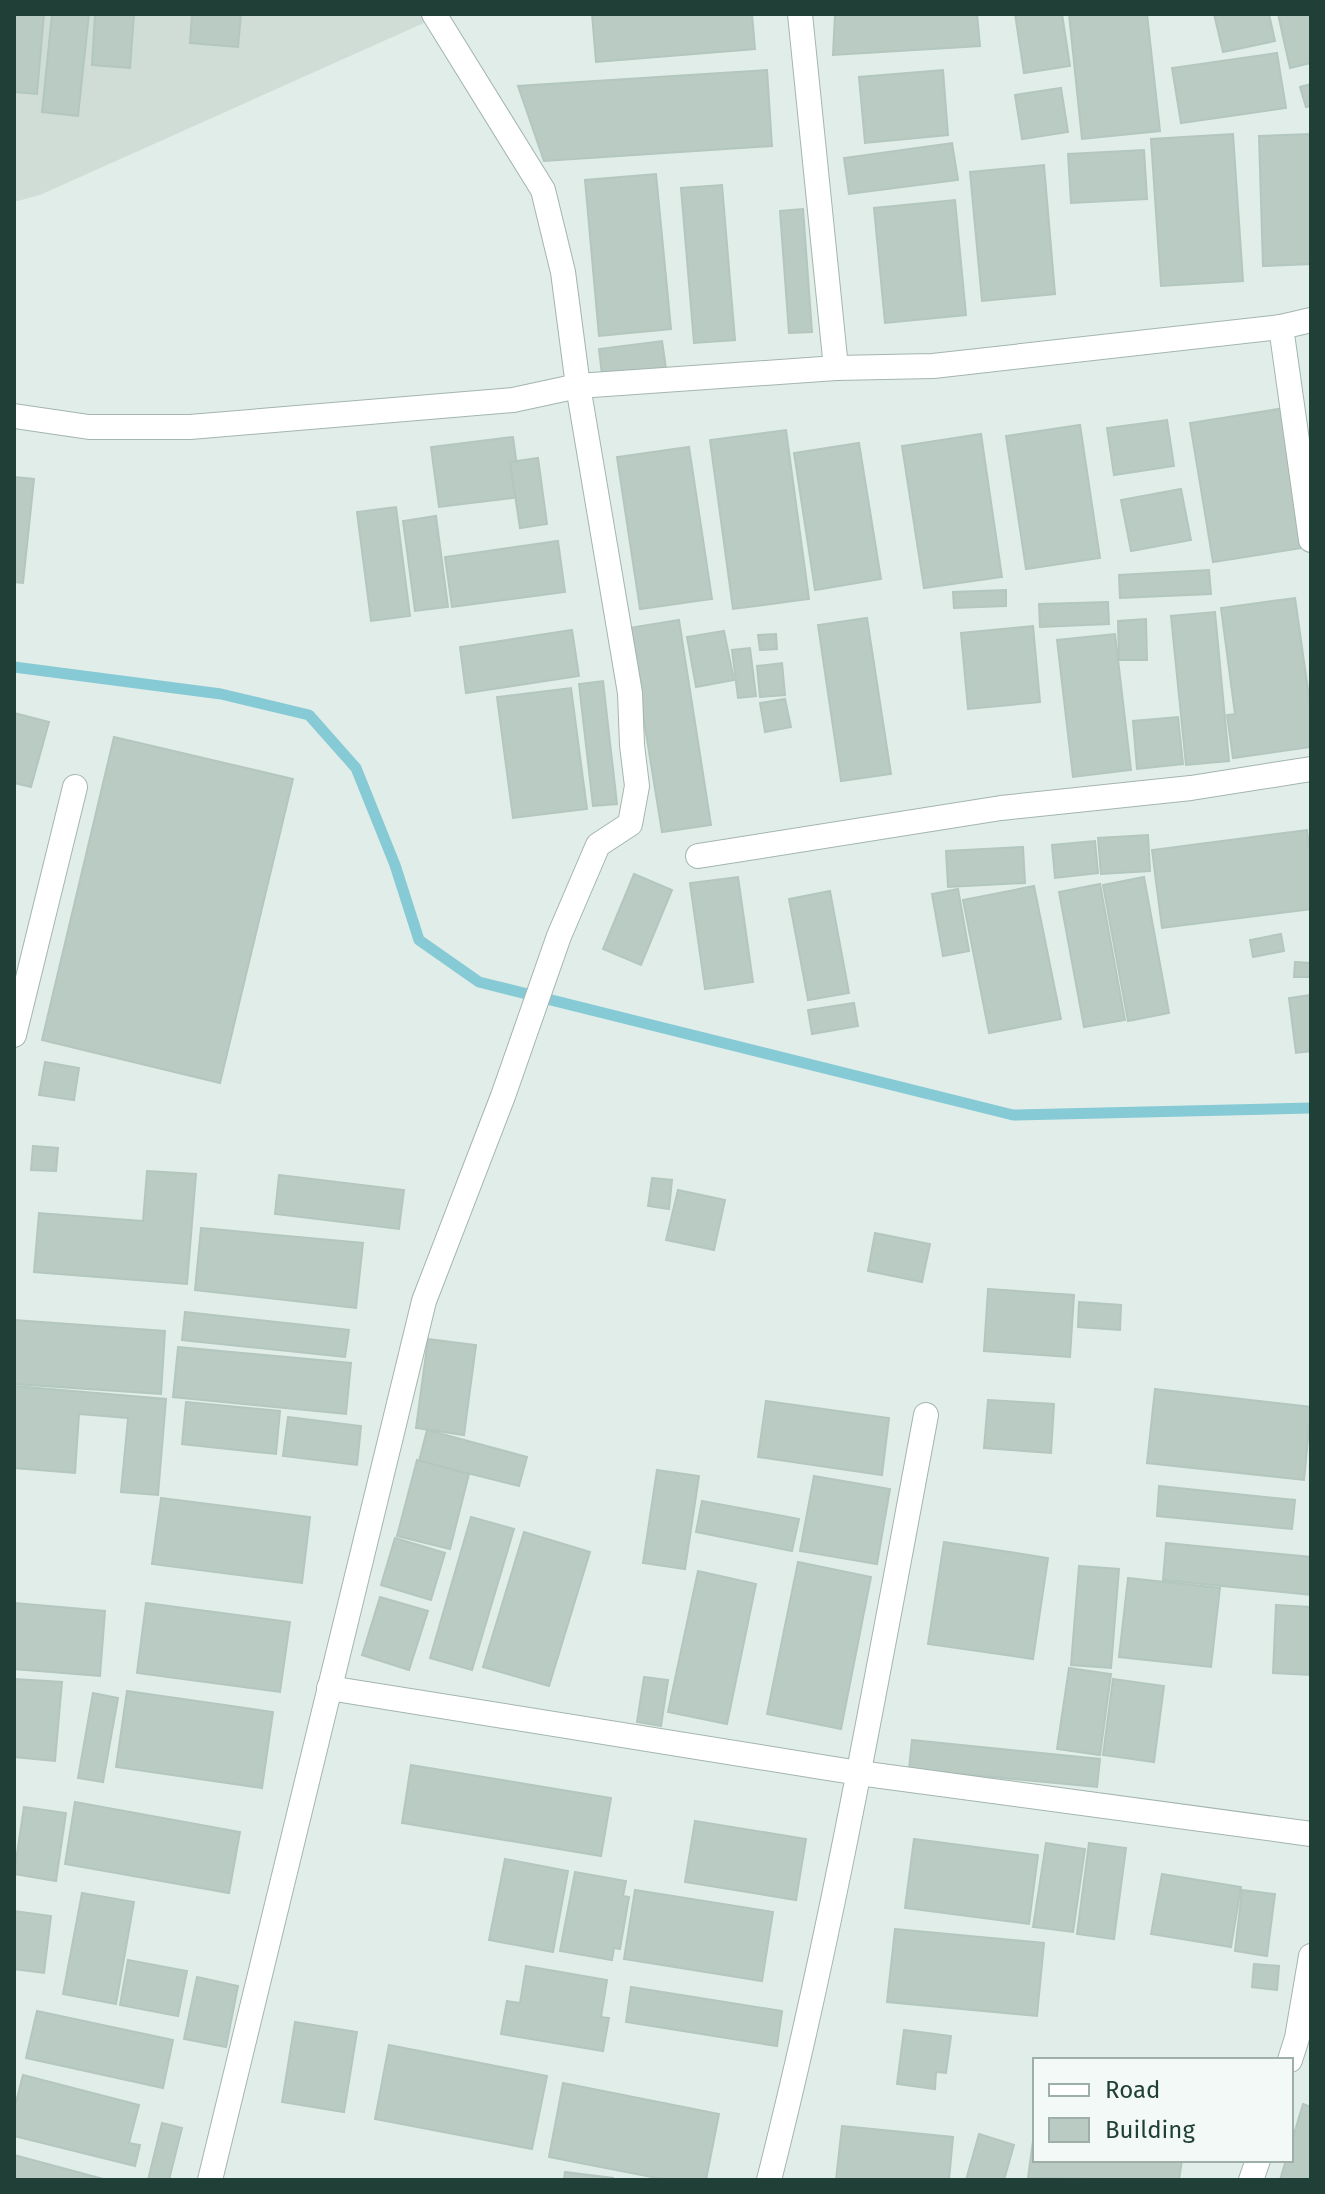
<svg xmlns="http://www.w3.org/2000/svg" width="1325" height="2194" font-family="'Fira Sans',sans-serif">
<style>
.built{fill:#d0ddd7}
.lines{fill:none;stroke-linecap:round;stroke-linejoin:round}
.stream{stroke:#86cad6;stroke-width:11}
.building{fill:#bacbc3;stroke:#b3c7bf;stroke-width:2}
.minor-casing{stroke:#a3b5af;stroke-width:26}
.minor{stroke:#fff;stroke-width:24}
</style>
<rect width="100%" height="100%" fill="#e1ede8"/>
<polygon class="built" points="14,14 444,14 40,195 14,202"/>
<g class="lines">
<polyline class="stream" points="14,667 221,694 309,715 356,768 395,865 419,940 479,982 1013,1115 1311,1108"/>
</g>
<g class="building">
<polygon points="14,14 44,14 37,94 14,92"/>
<polygon points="52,14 89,14 78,116 42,112"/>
<polygon points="95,14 134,14 130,68 92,65"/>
<polygon points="192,14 241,14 238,47 190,43"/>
<polygon points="592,14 752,14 755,49 596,62"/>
<polygon points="835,14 977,14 980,46 833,55"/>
<polygon points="1015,14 1062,14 1070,66 1024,73"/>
<polygon points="1069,14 1147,14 1160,131 1082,139"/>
<polygon points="1214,14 1269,14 1275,41 1223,52"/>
<polygon points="1278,14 1311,14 1311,63 1290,68"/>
<polygon points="1277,53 1286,108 1181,123 1172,68"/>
<polygon points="767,70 772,146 544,161 518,86"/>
<polygon points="943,70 948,135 865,143 859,77"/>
<polygon points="1311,84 1311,106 1306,107 1300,87"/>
<polygon points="1061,88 1068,132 1022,139 1015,95"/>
<polygon points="1233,134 1243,281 1161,286 1151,139"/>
<polygon points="1311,134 1311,264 1263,266 1259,136"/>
<polygon points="952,143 958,180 849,194 844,158"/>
<polygon points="1144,150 1147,199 1071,203 1068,154"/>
<polygon points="1044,165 1055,294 982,301 970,172"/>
<polygon points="656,174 671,329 599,336 585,180"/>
<polygon points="722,185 735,340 694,343 681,188"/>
<polygon points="955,200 966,315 885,323 874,208"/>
<polygon points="803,209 812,332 789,333 780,211"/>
<polygon points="662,341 666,368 602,375 599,349"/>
<polygon points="1285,408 1308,547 1213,562 1190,423"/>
<polygon points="1167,420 1174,466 1114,475 1107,428"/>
<polygon points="1080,425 1100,558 1026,569 1006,436"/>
<polygon points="786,430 809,599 733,609 710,440"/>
<polygon points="981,434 1002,577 924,588 902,446"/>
<polygon points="513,437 521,497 439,507 431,447"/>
<polygon points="859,443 881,579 815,590 794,453"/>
<polygon points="689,447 712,599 640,609 617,457"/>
<polygon points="538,458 547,524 520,528 510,462"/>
<polygon points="14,477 34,479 23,583 14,582"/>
<polygon points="1181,489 1191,540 1131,551 1121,500"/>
<polygon points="396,507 410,616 371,621 357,512"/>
<polygon points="436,516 448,607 415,611 403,521"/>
<polygon points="558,541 565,592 452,607 445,557"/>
<polygon points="1209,570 1211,594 1120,598 1119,575"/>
<polygon points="1006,590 1006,606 954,608 953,592"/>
<polygon points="1295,598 1311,711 1311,747 1233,758 1227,715 1235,714 1221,608"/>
<polygon points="1108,602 1109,624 1040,627 1039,604"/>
<polygon points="1215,612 1229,761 1186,765 1171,616"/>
<polygon points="867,618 891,774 841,781 818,625"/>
<polygon points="1146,619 1147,660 1119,660 1118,621"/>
<polygon points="679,620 711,825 662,832 629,628"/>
<polygon points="1033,626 1040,702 968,709 961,633"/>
<polygon points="572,630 579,676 466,693 460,647"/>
<polygon points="724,631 734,680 696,687 687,637"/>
<polygon points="776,634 777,649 760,650 758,635"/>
<polygon points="1115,634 1131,770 1073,777 1057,640"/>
<polygon points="750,648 756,696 738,698 732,650"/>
<polygon points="782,663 785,695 760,697 757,666"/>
<polygon points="603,681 617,804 593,806 579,684"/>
<polygon points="571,688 587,809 513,818 497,697"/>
<polygon points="785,699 791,727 765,732 760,703"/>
<polygon points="14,713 49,722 31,787 14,783"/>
<polygon points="1178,717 1183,764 1137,769 1133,721"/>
<polygon points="114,737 293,779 220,1083 42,1040"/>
<polygon points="1307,830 1311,860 1311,909 1162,928 1152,850"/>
<polygon points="1148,835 1150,871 1101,874 1098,838"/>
<polygon points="1095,841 1098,873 1055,878 1052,845"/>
<polygon points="1023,847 1025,883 948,887 946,851"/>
<polygon points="634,874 672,890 641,965 603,949"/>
<polygon points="738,877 753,982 705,989 690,883"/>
<polygon points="1144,877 1169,1013 1128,1021 1103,885"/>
<polygon points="1100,884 1125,1020 1084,1027 1059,892"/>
<polygon points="1034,886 1061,1019 989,1033 963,900"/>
<polygon points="958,889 969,951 943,956 932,894"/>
<polygon points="830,891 849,993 808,1000 789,899"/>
<polygon points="1281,934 1284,951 1253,957 1250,940"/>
<polygon points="1295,962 1311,963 1311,977 1294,977"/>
<polygon points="1311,995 1311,1051 1296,1053 1289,998"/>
<polygon points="854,1003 858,1026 812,1034 808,1010"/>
<polygon points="45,1062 79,1068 74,1100 39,1095"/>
<polygon points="33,1146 58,1148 56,1171 31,1170"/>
<polygon points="147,1171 196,1174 187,1284 34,1272 39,1213 143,1221"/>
<polygon points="279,1175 404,1190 399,1229 275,1214"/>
<polygon points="652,1178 672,1180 669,1209 648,1206"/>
<polygon points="678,1190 725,1200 714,1250 666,1240"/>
<polygon points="201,1228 363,1243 356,1308 195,1290"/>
<polygon points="875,1233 930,1244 922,1282 868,1271"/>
<polygon points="988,1289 1074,1295 1070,1357 984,1351"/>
<polygon points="1079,1302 1121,1305 1120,1330 1078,1327"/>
<polygon points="185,1312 349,1330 345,1357 182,1340"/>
<polygon points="14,1320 165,1331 161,1394 14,1384"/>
<polygon points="428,1339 476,1345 464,1435 416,1428"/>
<polygon points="178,1347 351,1363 346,1414 173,1397"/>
<polygon points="14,1386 166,1399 158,1495 121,1492 128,1418 79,1414 75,1473 14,1468"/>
<polygon points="1155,1389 1311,1407 1304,1480 1147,1463"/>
<polygon points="988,1400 1054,1404 1051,1453 984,1448"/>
<polygon points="766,1401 889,1418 882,1475 758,1457"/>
<polygon points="186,1402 280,1411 276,1454 182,1444"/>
<polygon points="288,1417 361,1426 357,1465 283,1456"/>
<polygon points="427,1430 527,1457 519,1486 419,1461"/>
<polygon points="417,1460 469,1474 450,1549 397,1536"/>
<polygon points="657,1470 699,1476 685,1569 643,1563"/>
<polygon points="814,1476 890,1489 877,1564 800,1551"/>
<polygon points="1159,1486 1295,1500 1292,1529 1157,1516"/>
<polygon points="161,1498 310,1517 302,1583 152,1564"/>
<polygon points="702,1501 799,1519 792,1551 696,1532"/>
<polygon points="471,1517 514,1529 472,1670 430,1658"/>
<polygon points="524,1532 590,1552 549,1686 483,1667"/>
<polygon points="395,1538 445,1553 431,1600 381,1585"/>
<polygon points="944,1542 1048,1558 1033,1659 928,1644"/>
<polygon points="1166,1543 1311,1557 1311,1595 1163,1580"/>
<polygon points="798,1562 871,1577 841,1729 767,1714"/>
<polygon points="1079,1566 1119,1569 1111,1668 1071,1665"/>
<polygon points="698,1571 756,1584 727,1724 668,1712"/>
<polygon points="1128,1578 1220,1588 1211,1667 1119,1657"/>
<polygon points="380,1597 428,1611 409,1670 362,1655"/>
<polygon points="14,1603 105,1611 100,1676 14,1669"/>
<polygon points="146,1603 290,1622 280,1692 137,1673"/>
<polygon points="1276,1605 1311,1607 1311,1675 1273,1673"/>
<polygon points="1069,1668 1111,1674 1100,1755 1057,1749"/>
<polygon points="644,1677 668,1680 661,1726 637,1722"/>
<polygon points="14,1679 62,1682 55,1761 14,1757"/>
<polygon points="1113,1679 1164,1686 1154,1762 1103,1755"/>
<polygon points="127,1691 273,1712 262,1788 116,1767"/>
<polygon points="93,1693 118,1698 103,1782 78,1778"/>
<polygon points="912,1740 1100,1759 1097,1787 909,1769"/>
<polygon points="411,1765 611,1798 601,1856 402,1823"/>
<polygon points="75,1802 240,1832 229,1893 65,1864"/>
<polygon points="24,1807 66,1813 56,1881 14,1874"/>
<polygon points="695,1821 806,1839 796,1900 685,1882"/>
<polygon points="914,1839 1038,1855 1029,1924 905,1908"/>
<polygon points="1046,1843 1085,1849 1073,1932 1033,1927"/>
<polygon points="1089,1843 1126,1848 1114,1939 1077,1934"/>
<polygon points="505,1859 568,1871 553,1952 489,1940"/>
<polygon points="575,1872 626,1881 623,1896 629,1897 620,1949 614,1948 612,1960 560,1951"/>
<polygon points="1162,1874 1241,1887 1231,1947 1151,1934"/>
<polygon points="635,1890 773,1912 762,1981 624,1959"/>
<polygon points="1242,1890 1275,1894 1267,1956 1235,1951"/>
<polygon points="82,1893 134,1902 116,2004 63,1994"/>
<polygon points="14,1911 51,1916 44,1973 14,1969"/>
<polygon points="895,1929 1044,1943 1037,2016 887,2002"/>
<polygon points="128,1960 187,1971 178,2016 120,2005"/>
<polygon points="1254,1964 1279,1966 1277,1990 1252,1987"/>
<polygon points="526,1966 607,1980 601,2017 609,2018 603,2051 501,2034 507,2001 520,2003"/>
<polygon points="197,1977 238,1986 226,2047 184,2039"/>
<polygon points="631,1987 782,2011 777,2046 626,2022"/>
<polygon points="37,2011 173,2040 163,2088 26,2058"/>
<polygon points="295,2022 357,2032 344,2112 282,2102"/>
<polygon points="904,2030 951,2036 946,2073 936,2072 935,2089 897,2084"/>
<polygon points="389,2045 547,2076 532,2149 375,2119"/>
<polygon points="23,2075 139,2105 129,2143 140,2145 135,2166 14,2136 14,2110"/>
<polygon points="563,2083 719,2114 706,2180 667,2180 549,2157"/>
<polygon points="1303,2104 1311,2107 1311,2180 1280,2180 1286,2160 1291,2160 1291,2144"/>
<polygon points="162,2123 182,2128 169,2180 148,2180"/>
<polygon points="842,2126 953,2137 949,2180 836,2180"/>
<polygon points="979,2134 1014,2145 1004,2180 966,2180"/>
<polygon points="1033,2141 1035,2160 1182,2160 1179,2180 1028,2178"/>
<polygon points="14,2155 107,2180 14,2180"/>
<polygon points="565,2172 613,2178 613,2180 564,2180"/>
</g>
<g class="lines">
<defs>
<g id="minor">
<polyline points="800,14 836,368"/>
<polyline points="1281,327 1311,540"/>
<polyline points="14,416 89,427 190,427 513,400 578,386 836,368 933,366 1281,327 1311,320"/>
<polyline points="698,856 1001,808 1191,788 1311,769"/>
<polyline points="14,1035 75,787"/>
<polyline points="329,1688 859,1773 1311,1834"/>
<polyline points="1290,2060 1297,2038 1311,1956"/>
<polyline points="210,2180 424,1301 503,1096 559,936 598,845 630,824 637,786 632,745 630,693 578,386 563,272 543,190 434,14"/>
<path d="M769,2180C833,1928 878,1671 926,1415"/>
<polyline points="1251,2180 1258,2160"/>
</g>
</defs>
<use href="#minor" class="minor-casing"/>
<use href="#minor" class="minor"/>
</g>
<rect width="1325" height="2194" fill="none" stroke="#203f36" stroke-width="32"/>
<rect x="1033" y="2058" width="260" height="104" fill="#f2f9f6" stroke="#9eafa9" stroke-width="2"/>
<rect x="1049" y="2084" width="40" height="12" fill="#ffffff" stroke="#9eafa9" stroke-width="2"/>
<text x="1105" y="2098" font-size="24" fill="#203f36">Road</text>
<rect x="1049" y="2118" width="40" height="24" fill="#bacbc3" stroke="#9eafa9" stroke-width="2"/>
<text x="1105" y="2138" font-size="24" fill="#203f36">Building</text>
</svg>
